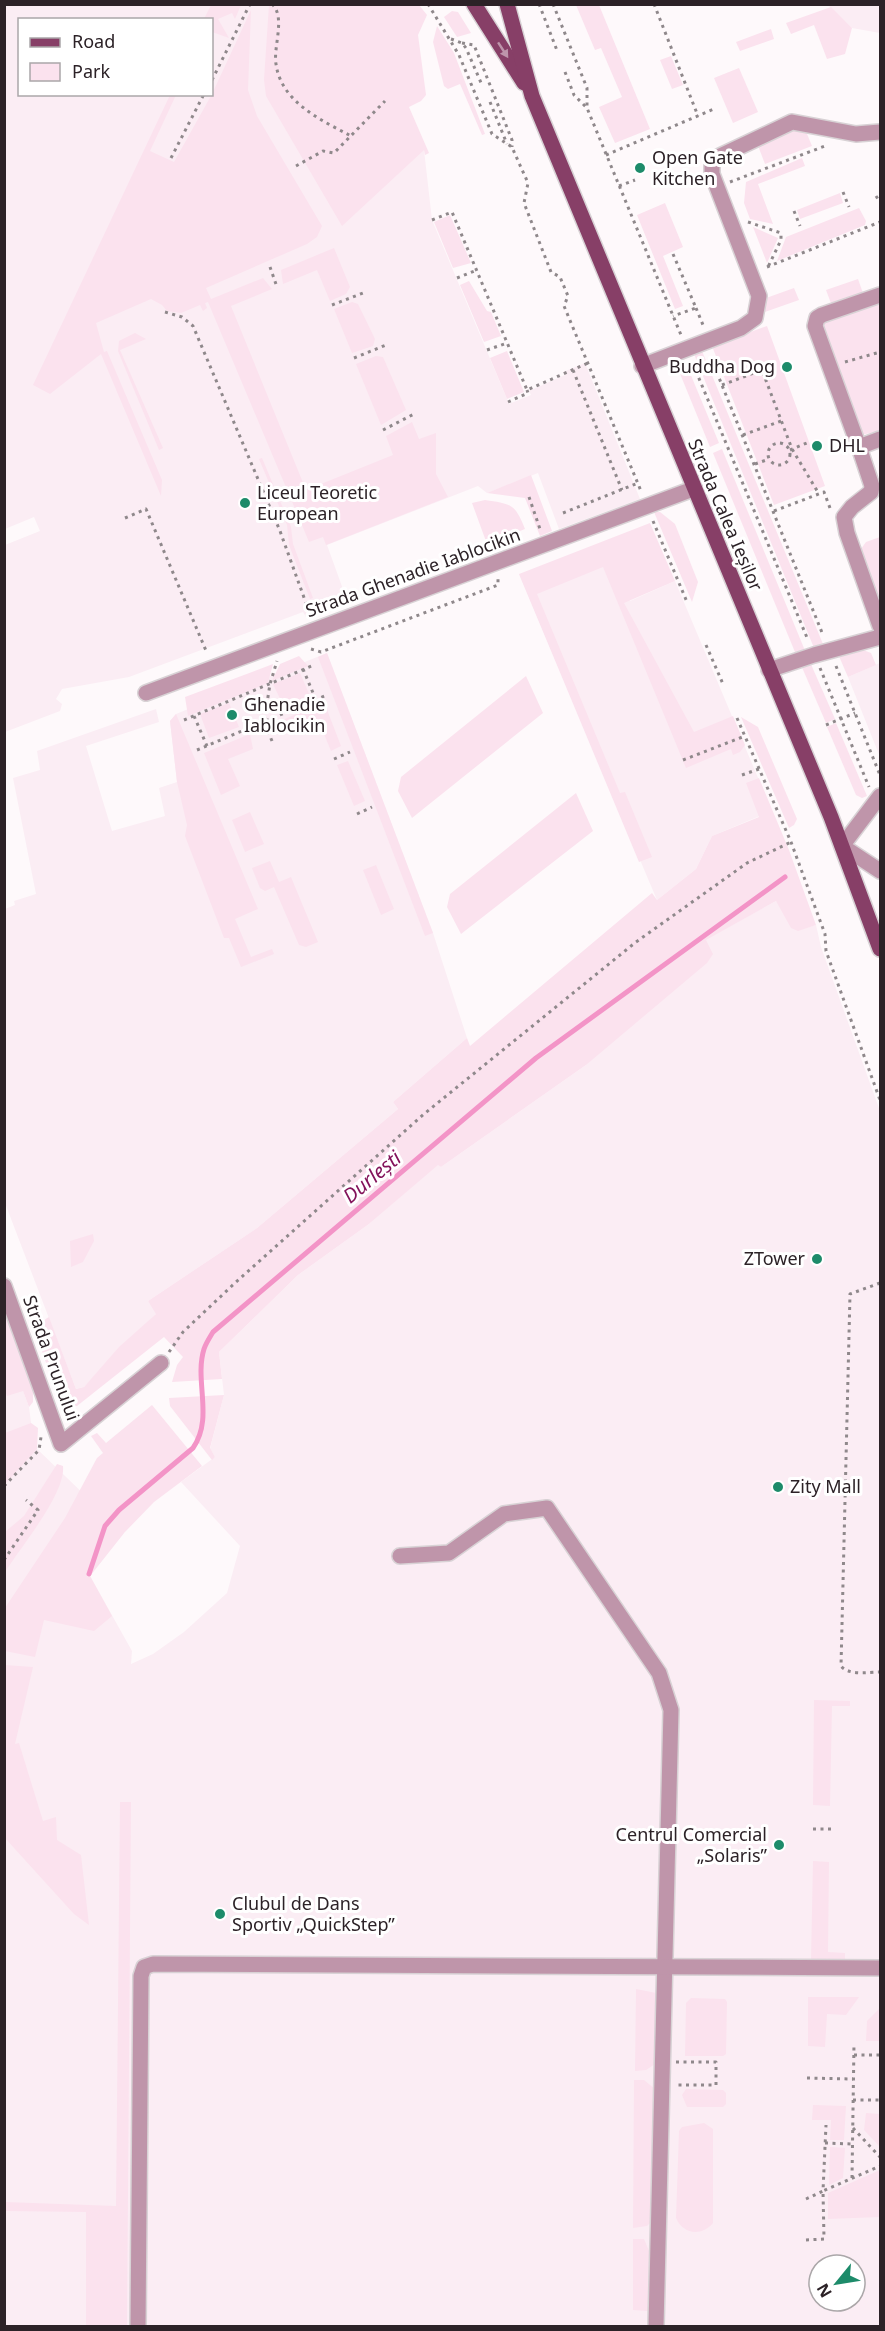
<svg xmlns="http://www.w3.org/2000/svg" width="885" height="2331" font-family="'Noto Sans',sans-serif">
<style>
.built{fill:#fbedf4;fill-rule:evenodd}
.green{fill:#fbe2ee}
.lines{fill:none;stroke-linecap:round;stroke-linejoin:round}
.stream{stroke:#f394c7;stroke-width:5}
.minor-casing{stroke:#d8d2d5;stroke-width:18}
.major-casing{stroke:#d8d2d5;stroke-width:18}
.path{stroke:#8f888b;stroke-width:3;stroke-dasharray:3 4.5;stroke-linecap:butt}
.minor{stroke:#bf95aa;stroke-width:15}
.major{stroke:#873f67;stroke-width:15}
.oneway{fill:#bd95ab}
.poi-dot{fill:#1d8b6a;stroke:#fff;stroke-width:2}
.labels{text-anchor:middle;stroke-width:6;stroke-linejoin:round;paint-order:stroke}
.poi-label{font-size:18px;fill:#2c2227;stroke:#fff;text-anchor:start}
.street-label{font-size:18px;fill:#2c2227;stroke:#fff}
.water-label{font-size:20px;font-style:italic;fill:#83135b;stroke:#fff}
</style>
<rect width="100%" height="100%" fill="#fef9fb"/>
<g class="built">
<path d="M4,5H353L424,150L432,220L509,404L531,395L529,391L565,375L563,372L585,363L640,499L559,529L538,473L487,493L478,486L327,545L348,603L306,617L303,612L129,677L62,689L56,699L62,704L60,711L5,732V545L40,531L34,517L5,529ZM20,20H212V94H20Z"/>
<polygon points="828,5 880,5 880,33 852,28"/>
<polygon points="603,566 630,601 675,581 772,811 712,836 696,869 657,900 519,574 557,585"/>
<polygon points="327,653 433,933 467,1038 393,1102 398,1109 257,1228 148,1301 157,1313 84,1387 76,1389 5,1203 5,909 15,905 14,901 36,894 13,778 40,770 37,751 156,709 159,722 86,746 112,831 165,816 159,788 177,782 170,721 176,714"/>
<polygon points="880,663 880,757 848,677"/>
<path d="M776,901L799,930L816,925L821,947L880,1111V2326H5L4,1339L29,1407L34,1446L124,1533L90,1576L132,1651L131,1664L153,1654L184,1632L227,1593L240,1546L181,1482L215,1457L210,1449L224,1395L219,1352L298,1275L369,1224L438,1164L441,1167L586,1065L705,940ZM819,2265H855V2301H819Z"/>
</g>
<g class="green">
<polygon points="211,5 241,5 235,19 232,13 218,19 229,38 212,32 212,20 204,19"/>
<polygon points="269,5 419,5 427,15 418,35 426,95 421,101 409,107 429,153 425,155 424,150 342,226 266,96 264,80"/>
<polygon points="576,5 599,5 650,129 615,143 599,107 622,97 601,48 595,50"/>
<polygon points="831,7 852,28 845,54 827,59 814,25 791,34 786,23"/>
<polygon points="251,10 248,90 257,116 322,226 317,237 307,244 206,288 211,299 263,278 272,289 231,306 306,490 393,455 386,436 412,422 419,439 436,433 436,474 448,497 326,545 323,537 309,542 208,302 205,303 207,308 203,311 200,305 181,313 167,311 162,305 151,299 96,323 104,352 107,351 162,480 161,496 101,354 50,394 33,385 170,95 176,95 150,151 174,162 212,94"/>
<polygon points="452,11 458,12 471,33 457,37 444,17"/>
<polygon points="437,26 454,53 485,134 482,135 460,84 448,89 444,86 433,42"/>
<polygon points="771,29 774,39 740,51 736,42"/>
<polygon points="671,56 683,85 672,89 660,60"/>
<polygon points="739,68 758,112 733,123 714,78"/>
<polygon points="805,129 812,146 765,164 757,143 793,130"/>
<polygon points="802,158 805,166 758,184 773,224 750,219 744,203 746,182"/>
<polygon points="840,193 843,203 800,219 797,210"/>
<polygon points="665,203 683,247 663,256 683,306 675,309 637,215"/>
<polygon points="859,208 866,221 865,225 777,261 786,237"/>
<polygon points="450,215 471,263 453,268 434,222"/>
<polygon points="753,227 778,238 767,263"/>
<polygon points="334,248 350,287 346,294 330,301 317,270 283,284 281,270"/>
<polygon points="858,279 864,296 832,306 826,290"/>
<polygon points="469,281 487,311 491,312 501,336 484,342 460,285"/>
<polygon points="794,288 799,300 762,313 758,301"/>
<polygon points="880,300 880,431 861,435 822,325 827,318"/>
<polygon points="352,302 358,304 375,339 373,346 352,353 334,309"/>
<polygon points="767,326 825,486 774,505 712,346"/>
<polygon points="135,333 146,339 120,350 163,448 159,450 118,351 119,341"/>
<polygon points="507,351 524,392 507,399 490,358"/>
<polygon points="702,351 823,644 814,648 694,354"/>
<polygon points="376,356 383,357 406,410 381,425 356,364"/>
<polygon points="683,356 719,443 710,447 674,359"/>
<polygon points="722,449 806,653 797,657 713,453"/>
<polygon points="262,458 291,527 293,544 313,598 310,599 289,545 287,525 259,459"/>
<polygon points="531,475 552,531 540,536 525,498 487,493"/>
<path d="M485,500C512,504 515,504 525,529L487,544L472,503Z"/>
<polygon points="654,512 660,512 675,524 698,582 692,602"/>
<polygon points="650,523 675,581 624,603 694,732 733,716 745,745 740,752 733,755 731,749 686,768 603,567 537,594 620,793 625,792 652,857 639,862 519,574"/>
<polygon points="880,537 880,602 861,549 866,542"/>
<polygon points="858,648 871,653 876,665 848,677 838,654"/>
<polygon points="327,653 433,933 425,936 318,657"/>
<polygon points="299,656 308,666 272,681 280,664"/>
<polygon points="810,662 835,719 826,723 801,665"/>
<polygon points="273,664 268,683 188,716 185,697"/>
<polygon points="300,673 310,696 284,707 273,684"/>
<polygon points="526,676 543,713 412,818 398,791 401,777"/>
<polygon points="324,702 341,746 331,751 319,722 291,733 280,721"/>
<polygon points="229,703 239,727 209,738 200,714"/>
<polygon points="176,714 258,909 235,919 251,957 272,949 274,954 241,967 229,938 224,938 185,836 187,825 177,782 170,721"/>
<polygon points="741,717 758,727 797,819 794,825 789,828"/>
<polygon points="836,723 867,796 862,798 856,795 827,727"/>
<polygon points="250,734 253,749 228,759 240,786 221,795 204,753"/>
<polygon points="348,761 365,801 354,806 337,765"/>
<path d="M759,778L789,850L816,925L798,931L791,928L776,901L706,940L713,954L707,963L586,1065L441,1167L438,1165L369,1224L298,1275L219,1352L222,1379L172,1382L177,1365L183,1357L164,1337L77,1406L67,1407C58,1394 34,1341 39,1327C41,1323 45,1319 49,1317L76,1389L84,1387L119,1347L156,1314L148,1301L257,1228L398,1109L393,1102L467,1038L470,1046L652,893L657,900L696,869L712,836L759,817L746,783Z"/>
<polygon points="576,793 593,831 461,934 447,907 450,894"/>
<polygon points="250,812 264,844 245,852 232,820"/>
<polygon points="270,861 279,882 291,877 318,942 306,947 299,945 274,887 265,891 260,888 252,868"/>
<polygon points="376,865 394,909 381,915 363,870"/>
<polygon points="93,1234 94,1241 83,1262 71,1267 70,1241"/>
<polygon points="4,1311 33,1389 33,1402 29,1407 23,1391 7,1396 5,1390"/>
<polygon points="224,1395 210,1448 215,1457 212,1460 170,1406 169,1398"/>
<polygon points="152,1405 202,1466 154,1502 124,1533 90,1576 112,1616 94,1631 44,1620 35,1657 5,1651 5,1608 65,1518 97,1458 103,1453 91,1436 97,1433 106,1443"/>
<polygon points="31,1423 38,1428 37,1449 5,1484 5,1433"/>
<path d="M57,1464L63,1466C66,1493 20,1548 5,1572V1532L24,1516Z"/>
<polygon points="5,1665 33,1667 15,1744 19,1743 43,1821 56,1817 57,1840 81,1855 89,1925 74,1914 5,1838"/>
<polygon points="814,1700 850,1701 850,1706 832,1706 830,1806 813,1805"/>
<polygon points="120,1802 131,1802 127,2326 86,2326 86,2212 5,2211 5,2202 116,2206"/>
<polygon points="813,1861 829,1862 828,1952 845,1953 845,1961 811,1960"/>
<polygon points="636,1989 656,1993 660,2003 655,2064 646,2070 635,2071"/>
<polygon points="808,1997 859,1997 846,2015 827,2014 825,2047 808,2046"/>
<polygon points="691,1998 725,1999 727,2002 726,2054 723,2056 685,2056 686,2003"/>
<polygon points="880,2008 880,2041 866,2041 867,2021"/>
<polygon points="634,2080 644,2080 656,2090 651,2222 647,2226 633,2228"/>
<polygon points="686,2089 723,2090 726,2093 726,2104 723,2107 687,2107 682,2095"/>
<polygon points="813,2105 846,2106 844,2140 830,2140 831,2120 812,2120"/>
<polygon points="866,2113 880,2114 880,2147 864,2130"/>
<path d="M704,2123L713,2129V2223C701,2237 683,2234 676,2218L679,2131L682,2127Z"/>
<polygon points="830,2147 845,2148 843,2178 829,2185"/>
<polygon points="880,2170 880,2217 828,2219 828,2193"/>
<polygon points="633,2239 644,2239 649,2251 648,2311 633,2310"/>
</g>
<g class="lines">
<path class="stream" d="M89,1574L105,1526L119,1510L193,1448C214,1418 194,1381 204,1349C206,1343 210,1337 213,1332L536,1058L785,877"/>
<defs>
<g id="minor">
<polyline points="642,366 741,328 755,318 759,296 712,174 712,164 718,157 792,122 856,134 880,132"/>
<polyline points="880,439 859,447 872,486 871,492 852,507 844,517 847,533 880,626"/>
<polyline points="859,447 815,326 817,318 822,315 880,295"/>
<polyline points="769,670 814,655 880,637"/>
<polyline points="146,693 693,489"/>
<polyline points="880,796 842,846 880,871"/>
<polyline points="4,1286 61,1444 161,1363"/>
<polyline points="400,1556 449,1553 504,1514 547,1508 659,1673 671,1710 656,2326"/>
<polyline points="138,2326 141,1976 144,1967 153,1964 880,1968"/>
</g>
<g id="major">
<polyline points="474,4 524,83"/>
<polyline points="507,4 532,96 831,817 880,949"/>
</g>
</defs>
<use href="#minor" class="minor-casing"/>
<use href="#major" class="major-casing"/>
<g class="path">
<path d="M272,4C286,17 273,47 276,64C281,102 321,120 351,136"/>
<polyline points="428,4 459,55 492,134 512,147 515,154 528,183 524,203 551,272 560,277 568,296 564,306 641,491"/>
<polyline points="539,4 558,53"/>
<polyline points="553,4 587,88 587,108"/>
<polyline points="654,4 698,116"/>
<polyline points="451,39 462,43 466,48 482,85"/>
<polyline points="462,43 474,45 512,140 512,147"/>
<polyline points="565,72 574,95 587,108 681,335"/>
<polyline points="212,80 250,4"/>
<polyline points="490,102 507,144"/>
<polyline points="606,155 714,109"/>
<polyline points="171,158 204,94"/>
<polyline points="296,166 323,151 334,153 385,101"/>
<polyline points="730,182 825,146"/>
<polyline points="619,186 635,180"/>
<polyline points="843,192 849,207"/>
<polyline points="876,196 880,202"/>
<polyline points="794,211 800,226"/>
<polyline points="432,220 452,212 527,390 588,363"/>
<polyline points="748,222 781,233 781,240 768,267"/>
<polyline points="673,254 696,308 673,316"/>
<polyline points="270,267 277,287"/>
<polyline points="767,267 880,222"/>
<polyline points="457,278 477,270"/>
<polyline points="332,305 363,293"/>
<polyline points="696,308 703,325"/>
<polyline points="165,312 182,317 193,326 280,531 311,617"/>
<polyline points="487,350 507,343"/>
<polyline points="354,358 386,345"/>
<polyline points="711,358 823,635"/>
<polyline points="845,362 880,352"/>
<polyline points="693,364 808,640"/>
<polyline points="573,370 622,490"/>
<polyline points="722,385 762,370 792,449 819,494"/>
<polyline points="508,402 528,393 527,390"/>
<polyline points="383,430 416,413"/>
<polyline points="743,435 781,421"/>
<circle cx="779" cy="454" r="11"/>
<polyline points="790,450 809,442"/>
<polyline points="755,464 769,459"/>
<polyline points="529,497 540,529"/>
<polyline points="774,511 824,492 830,508"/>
<polyline points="563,513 638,483"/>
<polyline points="125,518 146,509 207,653"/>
<polyline points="653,521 687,602"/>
<polyline points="706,645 723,684"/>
<polyline points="311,649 321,652 498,585 498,578"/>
<polyline points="836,666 880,775"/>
<polyline points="820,668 869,787"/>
<polyline points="303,669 316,700"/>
<polyline points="194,716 207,746"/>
<polyline points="737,718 791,842 825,934 826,951 880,1100"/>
<polyline points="184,720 314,665"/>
<polyline points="826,725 855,713"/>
<polyline points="272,741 264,722 270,684 277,661"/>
<polyline points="197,750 327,695"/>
<polyline points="334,759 350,752"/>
<polyline points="683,760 745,736"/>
<polyline points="742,775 759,769"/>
<polyline points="357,814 372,807"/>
<path d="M880,1283L850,1294L841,1666C849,1676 869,1672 880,1672"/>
<polyline points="169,1352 183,1332 236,1282 424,1114 636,942 747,863 791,842"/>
<polyline points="4,1486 39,1450 41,1437"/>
<polyline points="4,1560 38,1510 26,1500"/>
<polyline points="813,1829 834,1829"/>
<polyline points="854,2055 880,2055"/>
<polyline points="676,2062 716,2062 716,2085 677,2085"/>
<polyline points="807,2078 853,2079"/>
<polyline points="853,2100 880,2100"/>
<polyline points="853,2128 880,2157"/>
<polyline points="825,2143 852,2144"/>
<polyline points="852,2178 854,2043"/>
<polyline points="806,2199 823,2191 826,2125"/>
<polyline points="806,2240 824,2239 823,2191 880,2166"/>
</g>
<use href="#minor" class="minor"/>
<use href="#major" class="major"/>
</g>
<defs><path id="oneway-solid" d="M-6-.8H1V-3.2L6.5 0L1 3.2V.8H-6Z" transform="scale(1.5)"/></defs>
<use class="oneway" href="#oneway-solid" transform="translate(503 50) rotate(57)"/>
<g class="poi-dot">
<circle cx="640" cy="168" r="6"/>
<circle cx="787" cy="367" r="6"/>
<circle cx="817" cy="446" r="6"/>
<circle cx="245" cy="503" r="6"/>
<circle cx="232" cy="715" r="6"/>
<circle cx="817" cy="1259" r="6"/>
<circle cx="778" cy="1487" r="6"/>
<circle cx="779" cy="1845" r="6"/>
<circle cx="220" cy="1914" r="6"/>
</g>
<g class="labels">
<g class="poi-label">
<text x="652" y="164">Open Gate<tspan x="652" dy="21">Kitchen</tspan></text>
<text x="775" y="373" text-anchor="end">Buddha Dog</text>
<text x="829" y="452">DHL</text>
<text x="257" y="499">Liceul Teoretic<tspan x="257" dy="21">European</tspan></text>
<text x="244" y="711">Ghenadie<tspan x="244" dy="21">Iablocikin</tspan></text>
<text x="805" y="1265" text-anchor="end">ZTower</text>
<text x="790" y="1493">Zity Mall</text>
<text x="767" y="1841" text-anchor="end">Centrul Comercial<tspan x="767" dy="21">„Solaris”</tspan></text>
<text x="232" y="1910">Clubul de Dans<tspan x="232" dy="21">Sportiv „QuickStep”</tspan></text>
</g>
<g class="street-label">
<text transform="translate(725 515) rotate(67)" y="6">Strada Calea Ieșilor</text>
<text transform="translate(413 573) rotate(-20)" y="6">Strada Ghenadie Iablocikin</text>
<text transform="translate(51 1358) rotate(70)" y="6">Strada Prunului</text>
</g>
<g class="water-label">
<text transform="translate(372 1177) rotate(-40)" y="7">Durlești</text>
</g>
</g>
<rect width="885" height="2331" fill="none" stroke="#2c2227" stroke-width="12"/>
<rect x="18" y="18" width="195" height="78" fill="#ffffff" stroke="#aba7a9" stroke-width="1.5"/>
<rect x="30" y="38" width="30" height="9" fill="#873f67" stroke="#aba7a9" stroke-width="1.5"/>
<text x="72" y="48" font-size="18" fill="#2c2227">Road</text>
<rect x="30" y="63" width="30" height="18" fill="#fbe2ee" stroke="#aba7a9" stroke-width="1.5"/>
<text x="72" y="78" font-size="18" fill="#2c2227">Park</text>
<g transform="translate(837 2283) rotate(240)"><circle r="28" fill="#ffffff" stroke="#aba7a9" stroke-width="1.5"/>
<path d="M0-4.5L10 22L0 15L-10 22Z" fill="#1d8b6a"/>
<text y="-9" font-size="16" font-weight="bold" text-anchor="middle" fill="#2c2227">N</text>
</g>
</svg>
